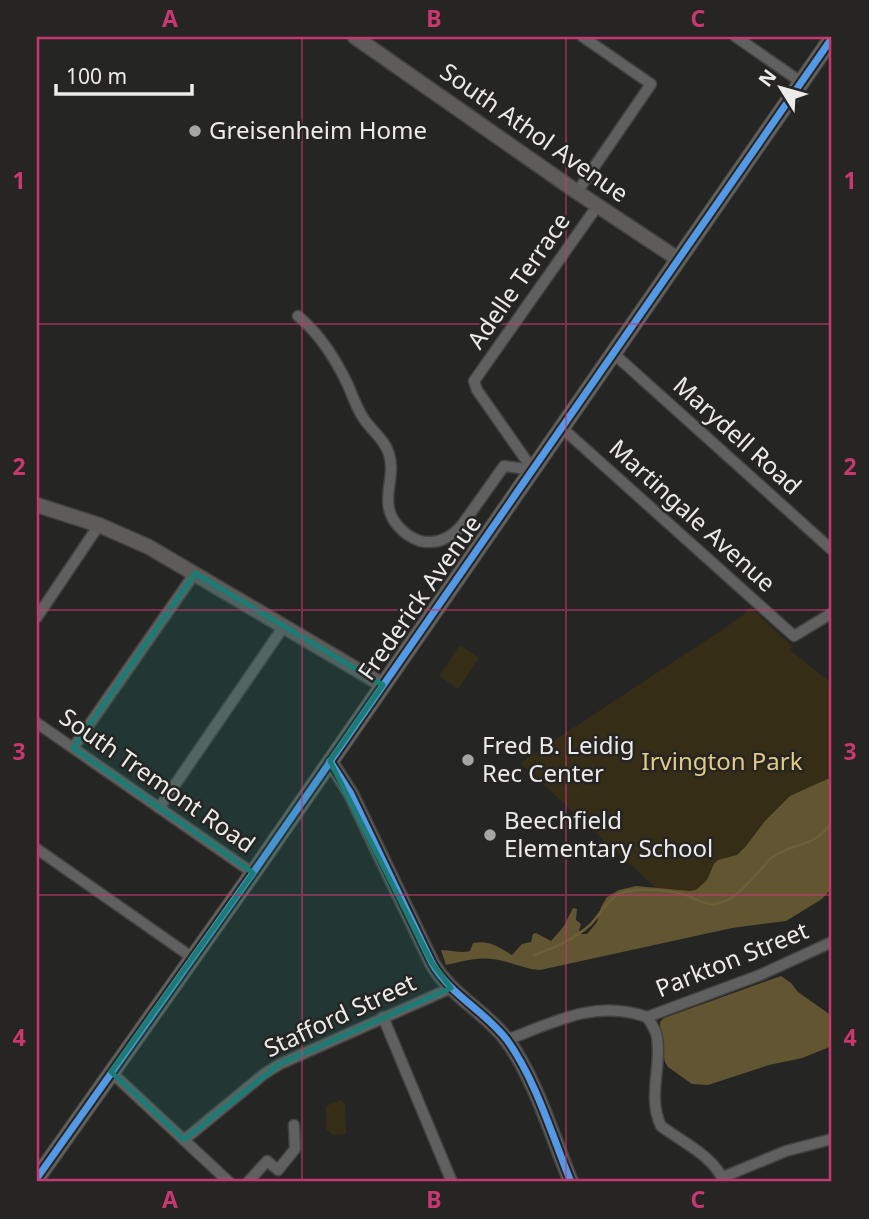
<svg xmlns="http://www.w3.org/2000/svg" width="869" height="1219" font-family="'Noto Sans',sans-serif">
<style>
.green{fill:#352d16}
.forest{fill:#625531}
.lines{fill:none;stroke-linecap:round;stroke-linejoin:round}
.stream{stroke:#6d5f38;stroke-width:2.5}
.street-casing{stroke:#424241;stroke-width:13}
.secondary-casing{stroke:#424241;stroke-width:17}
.primary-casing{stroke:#424241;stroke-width:18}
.street{stroke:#616060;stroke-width:10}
.secondary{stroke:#5d5c5a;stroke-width:14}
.primary{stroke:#63615b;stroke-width:16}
.cycleway-casing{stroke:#262523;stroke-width:11}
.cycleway{stroke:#5399e6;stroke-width:7}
.marked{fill:#1a7c74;fill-opacity:0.2;stroke:#1a7c74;stroke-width:5;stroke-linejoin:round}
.grid{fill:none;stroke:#c83870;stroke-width:2;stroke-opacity:0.55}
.poi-dot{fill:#a6a6a4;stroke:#262523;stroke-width:2.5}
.labels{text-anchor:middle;stroke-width:5;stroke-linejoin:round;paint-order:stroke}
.poi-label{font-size:24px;fill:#ebebe9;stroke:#262523;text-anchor:start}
.street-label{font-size:24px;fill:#ebebe9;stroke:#262523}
.park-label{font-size:24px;fill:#e4cb85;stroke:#262523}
.neatline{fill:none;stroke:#c83870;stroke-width:2.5}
.grid-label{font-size:23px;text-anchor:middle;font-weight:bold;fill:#c83870}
</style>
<rect width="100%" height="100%" fill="#252524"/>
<g class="green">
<polygon points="750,607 793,647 790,650 832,684 832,818 810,839 671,902 520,763 719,632 743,615"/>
<polygon points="460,645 479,658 458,689 439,676"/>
<polygon points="341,1100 345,1104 346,1134 333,1135 326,1129 326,1106"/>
</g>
<g class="forest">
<path d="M832,777V888L822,899L786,921L732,928L540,970C522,969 508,960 491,959C475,957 461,962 446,965L441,950C451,950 461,954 470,951L473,943C490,940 498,947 512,955L522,944L531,942L533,934L536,933L551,941L564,926L573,908L577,909L576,920L581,924L579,931L582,934H587L597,922L601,907L607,897L619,890L636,886L690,891L696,890L707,880L714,864L718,860L737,855L746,846L765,821L790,796Z"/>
<polygon points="781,976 791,983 798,992 832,1016 832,1046 802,1058 769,1065 708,1085 692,1084 668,1067 665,1062 661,1045 660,1022 664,1018"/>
</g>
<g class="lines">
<path class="stream" d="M534,955C555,948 574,939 590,925C600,915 606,901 619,894C634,887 667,890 683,894C693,897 702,904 713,904C734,903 749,882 763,867C766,863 770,858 774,856C797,841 813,849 832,822"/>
<defs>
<g id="street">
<polyline points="736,37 801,82"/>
<polyline points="577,192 651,84 583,37"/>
<path d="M298,316C320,334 336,360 348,385C353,397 357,409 364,419C372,431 385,440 389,454C397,480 377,502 398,526C404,533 411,538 420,541C438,545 451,538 462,525L504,466L533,470"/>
<polyline points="613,353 832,550"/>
<polyline points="561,427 794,636 832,613"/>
<polyline points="533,470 477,390 474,381 598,205"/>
<polyline points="37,617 99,525"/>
<polyline points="37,723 253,873"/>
<polyline points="73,748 195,573"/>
<polyline points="159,808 284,626"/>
<polyline points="37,849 193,958"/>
<polyline points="383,1017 452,1182"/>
<polyline points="647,1017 760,975 832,942"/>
<path d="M507,1040C554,1022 596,999 647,1017C651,1023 656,1030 657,1037C662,1067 647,1097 661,1126C682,1142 714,1156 724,1182"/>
<polyline points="111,1072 229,1182"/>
<polyline points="184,1140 264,1074 280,1064 451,988"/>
<polyline points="723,1177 786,1151 832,1139"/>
<polyline points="248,1182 267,1161 278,1170 295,1149 294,1125"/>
</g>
<g id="secondary">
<polyline points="355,37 577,192 678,259"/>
<polyline points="37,505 99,525 149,547 383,685"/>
<path d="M330,761L351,794L432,963C450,995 485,1011 507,1040C535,1078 553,1138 571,1182"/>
</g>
<polyline id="primary" points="37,1178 253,873 832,38"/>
</defs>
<use href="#street" class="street-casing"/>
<use href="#secondary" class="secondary-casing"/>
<use href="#primary" class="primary-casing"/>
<use href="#street" class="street"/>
<use href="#secondary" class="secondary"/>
<use href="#primary" class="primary"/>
<defs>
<g id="cycleway">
<path d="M330,761L351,794L432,963C450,995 485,1011 507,1040C535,1078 553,1138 571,1182"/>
<polyline points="37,1178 253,873 832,38"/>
</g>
</defs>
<use href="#cycleway" class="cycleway-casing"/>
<use href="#cycleway" class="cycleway"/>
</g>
<path class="marked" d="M195,573L383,685L330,761L432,963L451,988L280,1064L184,1140L111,1072L253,873L73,748Z"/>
<path class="grid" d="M302,37V1182M566,37V1182M37,324H832M37,610H832M37,895H832"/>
<g class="poi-dot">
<circle cx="195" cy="131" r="7"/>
<circle cx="468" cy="760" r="7"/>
<circle cx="490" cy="835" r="7"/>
</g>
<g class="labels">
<g class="poi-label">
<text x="209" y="139">Greisenheim Home</text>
<text x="482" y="754">Fred B. Leidig<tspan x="482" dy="28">Rec Center</tspan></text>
<text x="504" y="829">Beechfield<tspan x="504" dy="28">Elementary School</tspan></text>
</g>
<g class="street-label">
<text transform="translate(534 133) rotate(35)" y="8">South Athol Avenue</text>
<text transform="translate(519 281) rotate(-55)" y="8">Adelle Terrace</text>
<text transform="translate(737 436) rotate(42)" y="8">Marydell Road</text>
<text transform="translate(692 516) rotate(42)" y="8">Martingale Avenue</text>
<text transform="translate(420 598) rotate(-55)" y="8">Frederick Avenue</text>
<text transform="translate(157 781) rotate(35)" y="8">South Tremont Road</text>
<text transform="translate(732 960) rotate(-22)" y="8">Parkton Street</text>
<text transform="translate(340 1016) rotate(-25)" y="8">Stafford Street</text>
</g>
<g class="park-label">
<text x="722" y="770">Irvington Park</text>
</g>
</g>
<rect width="869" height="1219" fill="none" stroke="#262523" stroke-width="77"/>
<g transform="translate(781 88) rotate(307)" stroke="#262523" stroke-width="5" paint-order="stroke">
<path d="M0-5L12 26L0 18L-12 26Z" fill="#ebebe9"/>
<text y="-10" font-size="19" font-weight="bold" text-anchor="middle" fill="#ebebe9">N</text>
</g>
<path d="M56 84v10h136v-10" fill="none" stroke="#ebebe9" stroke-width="3.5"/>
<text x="66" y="84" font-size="21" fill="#ebebe9" stroke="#262523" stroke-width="5" paint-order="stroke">100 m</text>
<rect x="38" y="38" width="792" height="1142" class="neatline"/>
<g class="grid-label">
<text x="170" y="27">A</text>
<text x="434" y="27">B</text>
<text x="698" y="27">C</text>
<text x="19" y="189">1</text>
<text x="850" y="189">1</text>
<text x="19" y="475">2</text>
<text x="850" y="475">2</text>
<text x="19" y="760">3</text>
<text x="850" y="760">3</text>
<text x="19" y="1046">4</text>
<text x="850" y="1046">4</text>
<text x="170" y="1208">A</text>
<text x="434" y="1208">B</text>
<text x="698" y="1208">C</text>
</g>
</svg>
